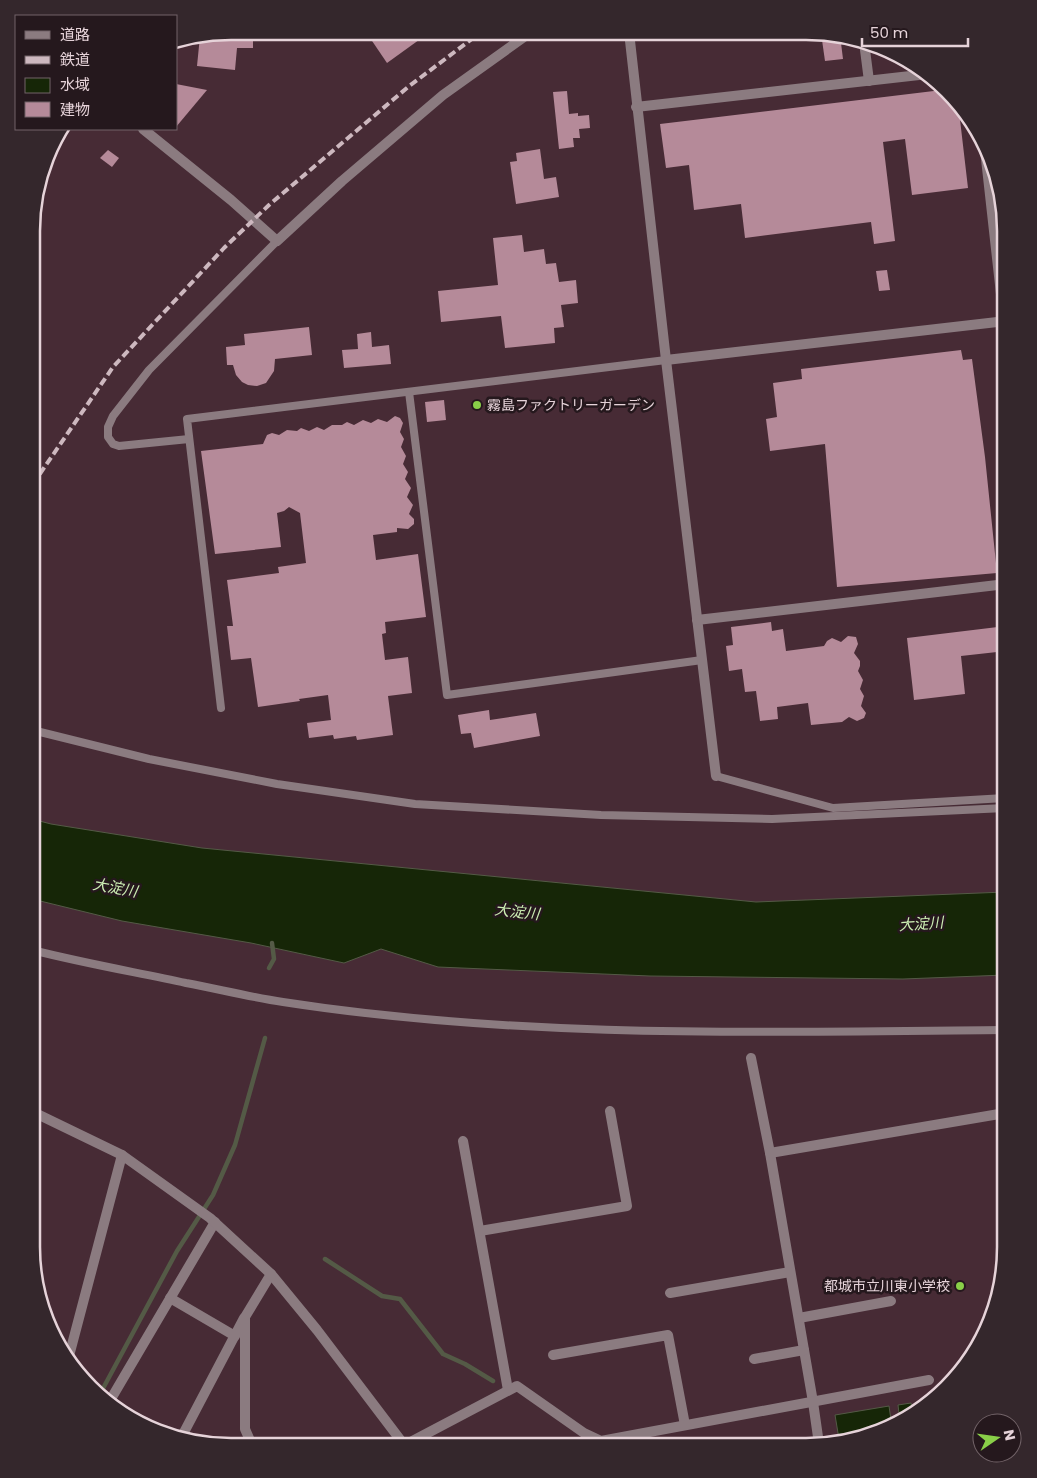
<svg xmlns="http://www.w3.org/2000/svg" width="1037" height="1478" font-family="Poppins,'Noto Sans JP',sans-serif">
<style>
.green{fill:#39472f}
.water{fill:#162607;stroke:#545a46}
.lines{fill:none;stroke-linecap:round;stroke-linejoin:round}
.stream{stroke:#545a46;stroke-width:4.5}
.building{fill:#b58a99}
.service{stroke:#8b7b80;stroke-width:8}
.minor{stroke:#8b7b80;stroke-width:10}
.tertiary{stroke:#8b7b80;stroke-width:10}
.rail{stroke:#cdb8bf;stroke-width:4;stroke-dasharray:8 4;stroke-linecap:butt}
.poi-dot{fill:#89cf48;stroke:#25181d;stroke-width:2}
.labels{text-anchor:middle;stroke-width:5;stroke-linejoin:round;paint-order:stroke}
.poi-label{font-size:14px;fill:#e6d3d9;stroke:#25181d;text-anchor:start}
.water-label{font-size:15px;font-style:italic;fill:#cdefb4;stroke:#25181d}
.rim{fill:none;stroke:#e6d3d9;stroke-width:2.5}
</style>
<rect width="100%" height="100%" fill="#472b35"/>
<polygon class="green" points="996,187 1006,231 1006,268"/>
<g class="water">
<polygon points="32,819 51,824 202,848 756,902 1005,892 1005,975 903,979 650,976 438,967 381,949 344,963 251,943 122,921 32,899"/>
<polygon points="911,1403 913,1413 900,1422 898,1405"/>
<polygon points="889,1406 892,1427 839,1439 835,1415"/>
</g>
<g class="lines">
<g class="stream">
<polyline points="269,968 274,959 272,943"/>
<polyline points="325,1259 382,1296 400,1299 443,1354 465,1364 493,1381"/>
<polyline points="100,1394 177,1251 213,1195 235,1145 265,1038"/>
</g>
</g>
<g class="building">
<polygon points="231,31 237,31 236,35 253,35 253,48 237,48 235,70 197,66 200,36"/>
<polygon points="366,32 430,32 387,63"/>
<polygon points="821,33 840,35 843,59 825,61"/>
<polygon points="176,84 207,90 176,127"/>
<polygon points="942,90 959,111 968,188 912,195 905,139 883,142 895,241 874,244 871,222 745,238 741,204 694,210 689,165 666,168 660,124"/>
<polygon points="567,91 569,114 578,113 578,116 589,115 590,128 579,129 580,138 573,138 574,147 559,149 553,92"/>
<polygon points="540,149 544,179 556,177 559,197 516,204 510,162 517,161 516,153"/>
<polygon points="108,150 119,158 112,167 100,158"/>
<polygon points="522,235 524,252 544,249 546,264 556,263 559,282 576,280 578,303 561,305 564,327 554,328 555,343 505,348 501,316 441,322 438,291 498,285 493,238"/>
<polygon points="887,270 890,290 879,291 876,271"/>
<polygon points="309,327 312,355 275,359 274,371 266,383 257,386 248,385 242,382 236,375 233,365 227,365 226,347 245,345 244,334"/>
<polygon points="371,332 372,347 389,345 391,364 344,368 342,350 358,349 357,334"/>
<polygon points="961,350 963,360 972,359 985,457 997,573 837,587 825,444 770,451 766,419 777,417 773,383 802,379 801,369"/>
<polygon points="444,400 446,420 427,422 425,402"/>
<polygon points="395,416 400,418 403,423 400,432 404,439 401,447 406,456 403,464 408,472 405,479 411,488 407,497 413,505 409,514 414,519 414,524 408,529 397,528 397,532 373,535 376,560 418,554 426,617 385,622 386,633 382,634 385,660 408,657 412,693 388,696 393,735 357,740 356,736 334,739 333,735 309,738 307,723 331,720 328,695 299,699 300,701 258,707 251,658 231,660 227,626 233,626 227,580 279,573 278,567 306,563 300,513 289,507 284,511 277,513 281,547 215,554 201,451 263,444 267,435 272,433 279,435 287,430 297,431 301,428 309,431 317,427 324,430 332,425 342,425 347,422 354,425 363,420 371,423 378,419 387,422"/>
<polygon points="771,622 772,631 783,629 786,651 824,646 827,641 832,638 841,642 848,636 856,637 858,644 854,653 860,661 860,666 858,671 863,680 860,689 864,696 861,706 866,713 864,718 857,721 849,717 842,722 811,725 808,703 777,707 778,719 760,721 756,691 745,692 742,669 729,671 726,646 733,645 731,627"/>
<polygon points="1006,626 1006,651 961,656 965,694 914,700 907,638"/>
<polygon points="489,710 490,720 536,713 540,736 474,748 471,733 461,734 458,715"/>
</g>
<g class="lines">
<g class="service">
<polyline points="409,392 447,695 702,660"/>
<polyline points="189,439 119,446 113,444 108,437 108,427 113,416 149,370 277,241"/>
<polyline points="221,708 187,419 666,360"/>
<polyline points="32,730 149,759 277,784 415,804 601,815 772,819 1005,808"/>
<polyline points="716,776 833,808 1005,798"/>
<path d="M32,950C83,963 135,972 186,983C218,989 250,997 283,1002C521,1039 765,1032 1005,1030"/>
</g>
<g class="minor">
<polyline points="629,32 666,360 716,776"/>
<polyline points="864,42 869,81"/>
<polyline points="636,107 928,74"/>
<polyline points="143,129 231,200 277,241 342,181 443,95 531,32"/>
<polyline points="56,137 63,129"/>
<polyline points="984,141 1006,339"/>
<polyline points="666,360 1006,321"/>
<polyline points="697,620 1006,584"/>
<polyline points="751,1058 770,1153 813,1402 819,1444"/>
<polyline points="463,1141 508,1390"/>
<polyline points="770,1153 1005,1113"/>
<polyline points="480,1231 627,1206 610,1111"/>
<polyline points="670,1293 790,1272"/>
<polyline points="170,1298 235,1336"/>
<polyline points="799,1318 891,1301"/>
<polyline points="553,1355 668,1335 685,1425"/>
<polyline points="69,1356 122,1155"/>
<polyline points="754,1359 804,1350"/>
<polyline points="108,1404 215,1222"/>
<polyline points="181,1438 244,1318"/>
<polyline points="252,1445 245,1429 245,1317 271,1274"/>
<polyline points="403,1446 517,1386 584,1433 601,1441 929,1380"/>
</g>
<polyline class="tertiary" points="31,1111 122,1155 210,1218 271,1274 317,1330 405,1446"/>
<polyline class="rail" points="33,484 113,367 224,248 269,205 408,87 481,32"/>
</g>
<g class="poi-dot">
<circle cx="477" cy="405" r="5"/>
<circle cx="960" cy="1286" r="5"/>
</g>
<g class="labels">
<g class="poi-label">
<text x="487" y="410">霧島ファクトリーガーデン</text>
<text x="950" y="1291" text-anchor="end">都城市立川東小学校</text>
</g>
<g class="water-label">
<text transform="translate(115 888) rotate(10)" y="5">大淀川</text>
<text transform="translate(517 912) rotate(6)" y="5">大淀川</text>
<text transform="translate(921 924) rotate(-4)" y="5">大淀川</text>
</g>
</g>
<path d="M0 0H1037V1478H0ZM231 40H806A191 191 0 0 1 997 231V1247A191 191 0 0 1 806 1438H231A191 191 0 0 1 40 1247V231A191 191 0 0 1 231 40Z" fill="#34272c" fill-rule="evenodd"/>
<path class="rim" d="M231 40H806A191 191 0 0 1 997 231V1247A191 191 0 0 1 806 1438H231A191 191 0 0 1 40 1247V231A191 191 0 0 1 231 40Z"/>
<rect x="15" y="15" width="162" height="115" fill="#25181d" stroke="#726368"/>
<rect x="25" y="31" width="25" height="8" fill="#8b7b80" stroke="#726368"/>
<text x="60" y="40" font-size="15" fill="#e6d3d9">道路</text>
<rect x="25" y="56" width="25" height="8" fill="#cdb8bf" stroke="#726368"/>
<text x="60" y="65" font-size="15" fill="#e6d3d9">鉄道</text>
<rect x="25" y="78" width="25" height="15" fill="#162607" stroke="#726368"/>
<text x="60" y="90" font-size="15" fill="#e6d3d9">水域</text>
<rect x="25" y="102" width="25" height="15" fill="#b58a99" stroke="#726368"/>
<text x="60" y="115" font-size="15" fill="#e6d3d9">建物</text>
<g transform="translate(997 1438) rotate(77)"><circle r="24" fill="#25181d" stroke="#726368"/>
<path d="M0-4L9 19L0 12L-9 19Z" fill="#89cf48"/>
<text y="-8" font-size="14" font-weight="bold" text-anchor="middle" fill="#e6d3d9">N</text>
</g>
<path d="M862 38v8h106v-8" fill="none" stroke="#e6d3d9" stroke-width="2.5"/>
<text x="870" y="38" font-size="15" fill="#e6d3d9" stroke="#25181d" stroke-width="4" paint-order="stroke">50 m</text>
</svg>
